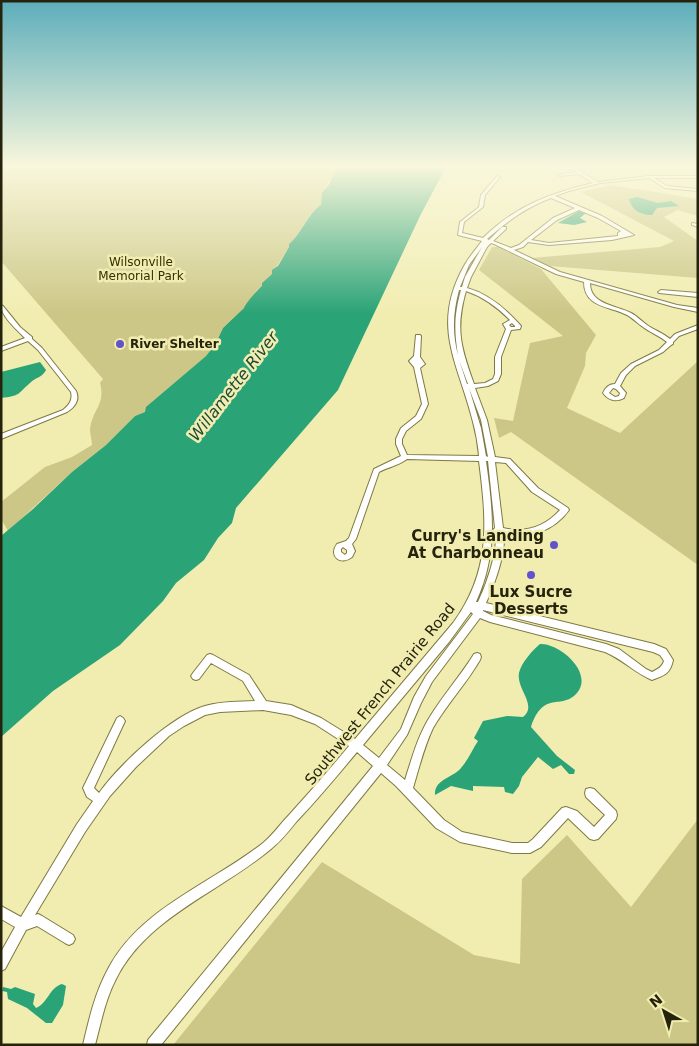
<svg xmlns="http://www.w3.org/2000/svg" width="699" height="1046" font-family="'DejaVu Sans',sans-serif">
<style>
.green{fill:#ccc786}
.water{fill:#2aa377}
.lines{fill:none;stroke-linecap:round;stroke-linejoin:round}
.minor-casing{stroke:#7e7942;stroke-width:2}
.minor{fill:#fff;fill-rule:evenodd}
.poi-dot{fill:#6252cb;stroke:#f1edb1;stroke-width:2}
.labels{text-anchor:middle;stroke-width:5;stroke-linejoin:round;paint-order:stroke}
.far-park-label{font-size:12px;fill:#332f03;stroke:#f1edb1}
.far-poi-label{font-size:12px;font-weight:bold;fill:#25230c;stroke:#f1edb1;text-anchor:start}
.poi-label{font-size:15px;font-weight:bold;fill:#25230c;stroke:#f1edb1;text-anchor:end}
.street-label{font-size:15px;fill:#25230c;stroke:#f1edb1}
.water-label{font-size:16px;font-style:italic;fill:#1b4a37;stroke:#f1edb1}
</style>
<rect width="100%" height="100%" fill="#f1edb1"/>
<g class="green">
<path d="M1,167H341C337,170 324,189 323,193C321,197 323,200 321,205C310,211 301,233 289,244V247L272,274L262,283V286L256,291L254,296L244,308L223,328L216,343L206,356L151,403L145,412L135,416L106,445L72,472L8,531L1,519V502L45,467L72,457L92,445C92,440 90,434 90,429C92,410 106,405 100,383L103,379L1,261Z"/>
<polygon points="611,185 698,199 698,216 678,210 664,217 698,241 698,278 550,266 532,258 660,247 674,241 581,192"/>
<polygon points="492,247 498,247 541,269 596,335 586,353 585,366 567,408 620,433 698,361 698,565 511,432 499,438 494,418 513,421 530,343 563,336 479,270"/>
<polygon points="698,819 698,1045 173,1045 322,862 474,955 520,964 522,879 567,835 631,907"/>
</g>
<g class="water">
<path d="M341,167H446L420,216L338,390L236,508L232,523L218,538L204,560L176,583L163,601L120,645L53,691L1,737V536L33,509L72,472L106,445L135,416L145,412L146,407L206,356L216,343L223,328L244,308C245,304 258,289 262,286V283L272,274V270L278,266L289,247V244C301,234 310,211 321,205L322,193L330,183L335,171Z"/>
<path d="M637,197L658,203L671,201L679,206L657,208L652,215C640,215 632,210 629,199Z"/>
<polygon points="579,211 586,213 580,218 587,222 574,225 558,223"/>
<path d="M40,362L46,370C42,378 36,377 30,383C17,394 21,396 1,398V372Z"/>
<path d="M540,644C560,643 594,673 577,693C561,711 544,689 531,727L557,756L575,770L574,774H569L561,765L553,769L538,757L522,777L519,786L513,794L505,792L504,787L473,786V791L451,786L435,795C434,779 453,778 461,768C468,760 472,750 478,741L474,738L483,721L507,716L523,717C538,705 516,689 519,673C521,663 532,651 540,644Z"/>
<path d="M62,984L66,986L63,1005L52,1023H46L27,1008L8,999L7,992L2,991L3,987L11,989L15,987L35,994L33,1004L36,1008C48,1003 49,988 62,984Z"/>
</g>
<g class="lines">
<defs>
<g id="minor">
<path d="M572,167H577L581,172L598,182L649,176H698V178H654L667,186L698,189V191L665,188L649,178L600,183L569,191L555,196L602,216L634,235L612,240L549,245L528,242L523,247L514,250L560,272L677,305L698,308V312L674,307L590,283C590,305 616,305 631,313C637,316 641,321 647,325C654,330 663,333 670,339L675,334L698,325V329L679,336L673,342V344L671,345L663,352L635,366L626,375L620,386L626,393L624,398C616,402 609,401 603,393C605,388 609,384 615,384L621,373L631,364L659,350L667,342C660,336 651,333 643,327C638,324 633,318 627,315C610,306 584,308 584,282L556,274L494,244L491,243L487,247L471,277L467,288C489,294 506,309 521,326L520,329L511,330L501,357V374L498,381L488,386L475,388L487,420L495,457L510,459L538,488L568,508L569,510C554,531 528,540 504,535C505,556 495,583 486,603L654,644L666,649L673,660C670,674 665,675 652,680C635,673 622,659 605,652L490,622L480,618L432,682L421,703L407,735L387,765L405,780C412,758 418,735 431,715C444,694 461,675 474,654L477,653L480,654L481,657L480,660C466,684 447,704 433,728C424,747 419,768 413,788L444,820L462,832L512,843H528L533,839L562,808L566,807L577,811L594,827L605,815L586,797L585,793L586,789L590,788L594,789L616,811L617,815L616,819L598,839L594,840L590,839L568,818L541,847L530,853H512L460,842L436,828L396,786L381,773L161,1045H147L148,1040L373,766L357,752C337,776 318,799 297,821C289,831 281,841 271,849C220,892 147,917 116,979C105,1000 101,1023 95,1045H83C89,1019 95,993 108,969C140,908 211,884 263,843C273,835 280,824 289,815C309,793 329,770 349,746L315,724L291,715L263,710L220,712L205,715L184,726L169,736L136,767L110,796L85,832L35,915L38,914L42,916L73,935L75,939L73,943L69,945L65,943L37,926L26,930L5,969L1,971V952L15,927L1,919V906L21,917L77,824L93,801L87,797L83,788L117,718L120,716L123,718L125,721L94,788L99,793C120,764 171,716 205,706C222,701 238,702 255,701L243,681L211,663L199,679L196,680L193,679L191,676L193,673L207,655L210,654L213,655L249,675L266,701L291,705L321,718L355,739L453,623C491,571 487,523 479,461L407,459C398,466 388,467 379,472L356,539L352,544L355,551L352,557C341,566 328,556 337,544L346,541L349,538L374,469L401,456L396,444V439L401,428L416,416L422,404L414,367L409,361L414,356L416,335H420L421,336L420,357L425,364L420,368L428,404L421,419L406,431L402,439V444L407,455L479,456C478,445 476,433 473,422C459,364 430,327 464,266C469,257 476,249 482,241L458,235L460,222L479,207L481,195L497,176L500,177L485,195L483,207L464,222L462,233L483,238C515,206 551,193 593,183L579,174L560,176L558,175L577,172ZM551,198L575,208L553,218L519,245L511,248L493,241L506,229V227H502L489,240L487,239C508,221 525,208 551,198ZM579,210L598,218L621,231L618,233V236L549,243L531,240L557,220ZM482,247L465,277L462,287H460L469,265ZM459,290H461C454,315 454,330 458,355C452,333 453,312 459,290ZM466,291C484,297 497,307 510,320L503,324L506,329L495,357V374L493,379L485,383L474,384C461,348 455,329 466,291ZM512,323L515,326V327H511L509,325ZM459,360L468,384H467ZM469,388L481,420L488,457L486,456L481,428ZM613,388L616,389L620,393L619,396L615,397L609,393ZM486,461H488L495,528L493,530L496,533C497,554 487,583 478,602H476C498,554 493,512 486,461ZM495,462L506,463L532,492L560,510C545,527 525,533 503,528ZM343,547L347,550V553L345,555L341,552V549ZM483,610L653,652L660,655L664,661C662,667 658,669 652,672L646,669L619,649L606,644L491,615L483,611ZM471,612L473,614L426,676L414,697L401,729L379,758L363,745L449,642Z"/>
<polygon points="692,223 698,224 698,227 692,225"/>
<polygon points="661,290 698,293 698,297 659,293 658,292"/>
<path d="M1,305L3,306L20,327L32,337V339L42,348L76,391C80,400 75,407 67,412L1,439V434L63,410C69,405 73,400 71,392L38,350L28,341L1,351V347L25,338C17,330 1,316 1,305Z"/>
</g>
</defs>
<use href="#minor" class="minor-casing"/>
<use href="#minor" class="minor"/>
</g>
<linearGradient id="sky" x2="0" y2="1"><stop stop-color="#5cadbb"/><stop offset="0.53" stop-color="#f9f7dc"/><stop offset="1" stop-color="#f9f7dc" stop-opacity="0"/></linearGradient>
<rect width="699" height="314" fill="url(#sky)"/>
<g class="poi-dot">
<circle cx="120" cy="344" r="5"/>
<circle cx="554" cy="545" r="5"/>
<circle cx="531" cy="575" r="5"/>
</g>
<g class="labels">
<g class="far-park-label">
<text x="141" y="266">Wilsonville<tspan x="141" dy="14">Memorial Park</tspan></text>
</g>
<g class="far-poi-label">
<text x="130" y="348">River Shelter</text>
</g>
<g class="poi-label">
<text x="544" y="541">Curry's Landing<tspan x="544" dy="17">At Charbonneau</tspan></text>
<text x="531" y="597" text-anchor="middle">Lux Sucre<tspan x="531" dy="17">Desserts</tspan></text>
</g>
<g class="street-label">
<text transform="translate(380 694) rotate(-51)" y="5">Southwest French Prairie Road</text>
</g>
<g class="water-label">
<text transform="translate(233 386) rotate(-52)" y="6">Willamette River</text>
</g>
</g>
<rect width="699" height="1046" fill="none" stroke="#25230c" stroke-width="5"/>
<g transform="translate(664 1011) rotate(321)" stroke="#f1edb1" stroke-width="4" paint-order="stroke">
<path d="M0-4L9 19L0 12L-9 19Z" fill="#25230c"/>
<text y="-8" font-size="14" font-weight="bold" text-anchor="middle" fill="#25230c">N</text>
</g>
</svg>
